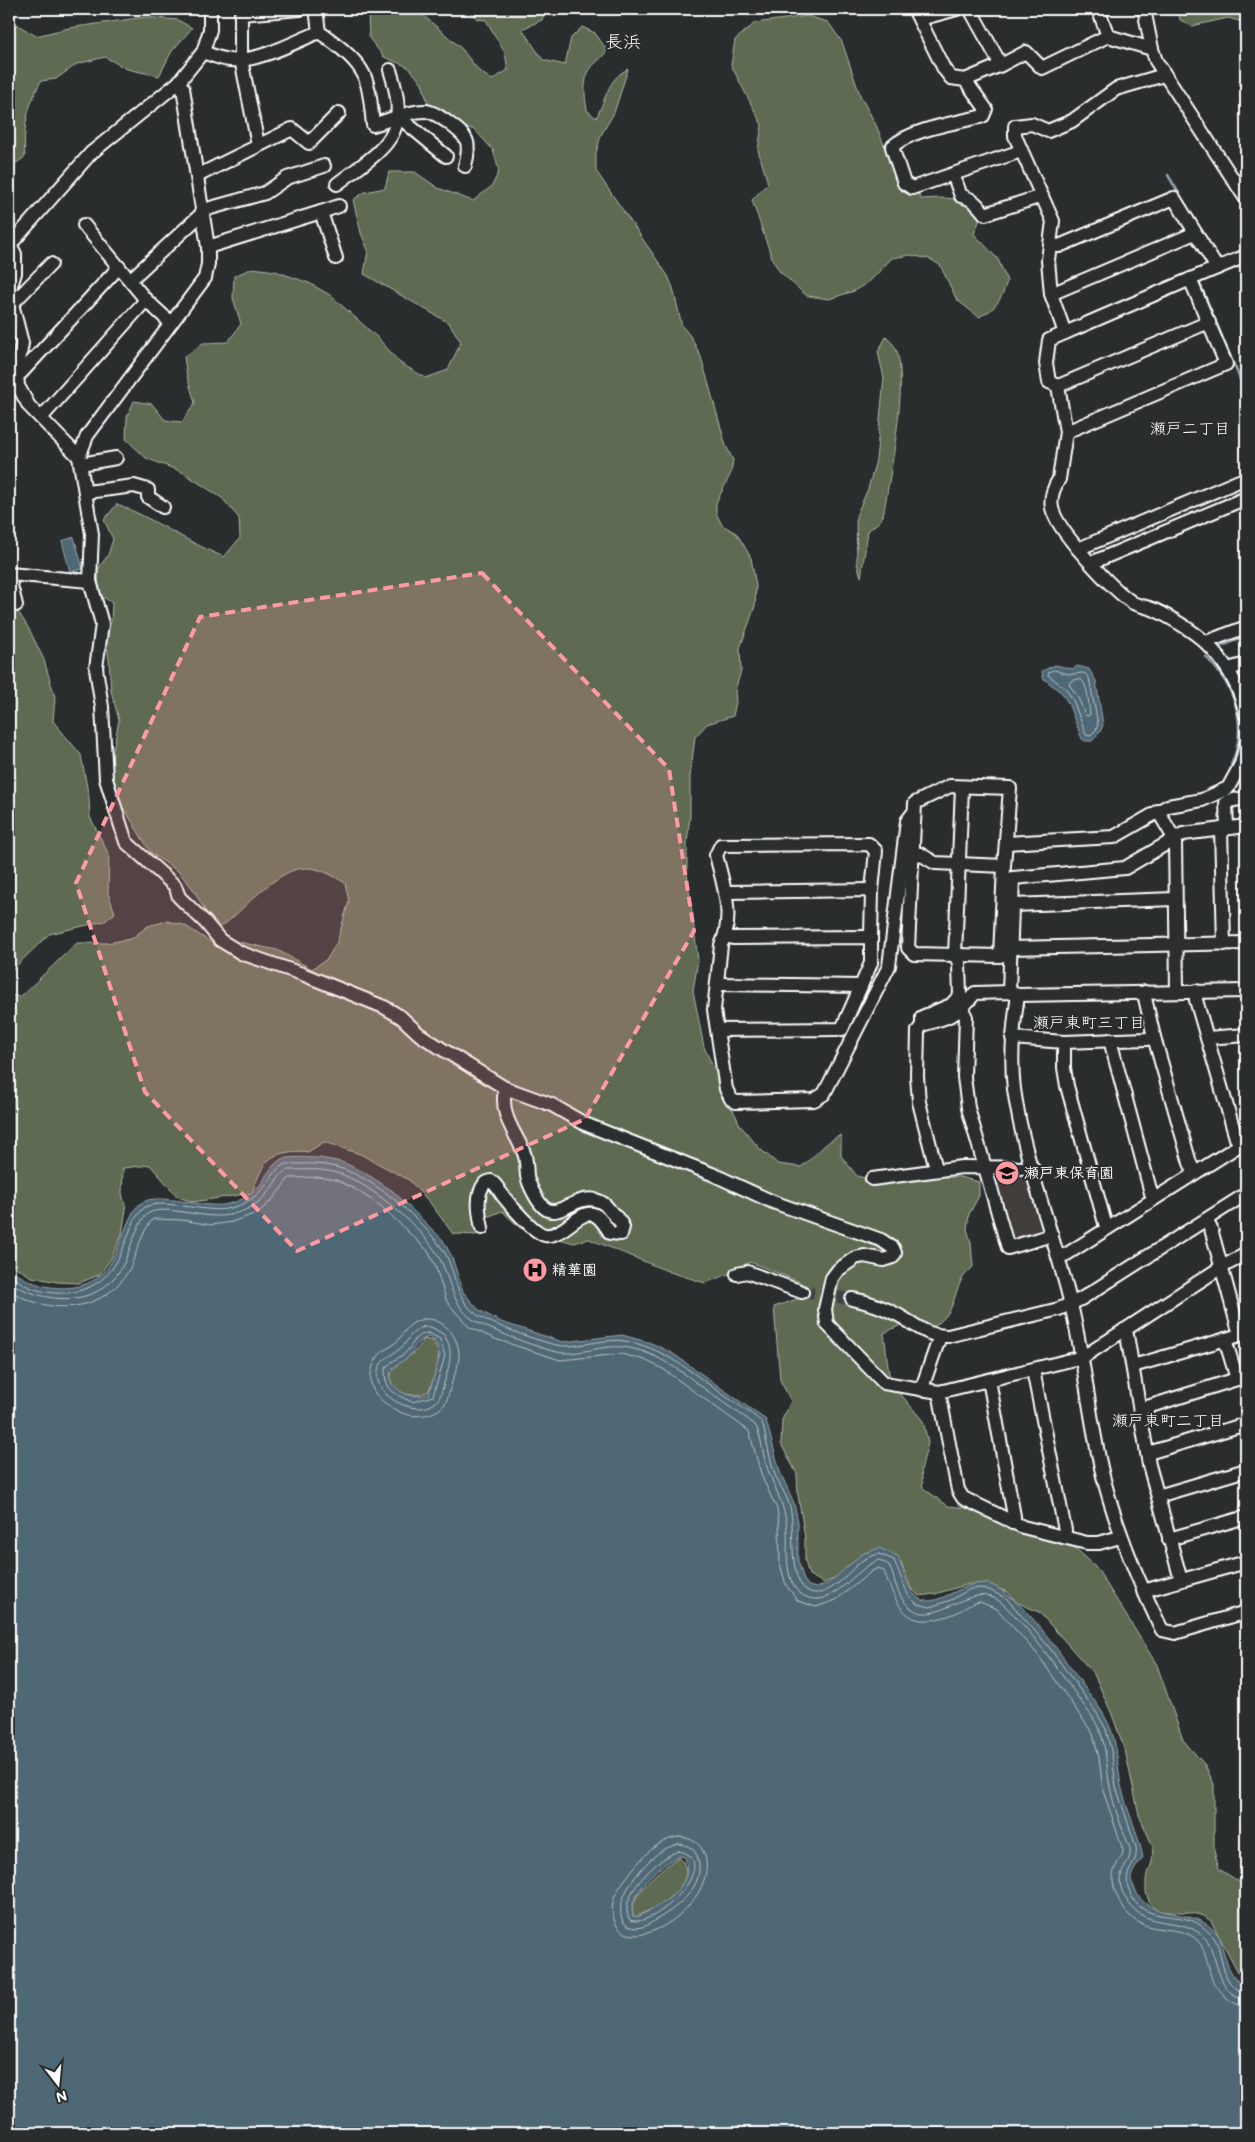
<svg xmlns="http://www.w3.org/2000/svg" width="1255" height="2142" font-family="Mali,'Klee One',sans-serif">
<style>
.built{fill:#3f3d3b}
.green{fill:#5e6b52;stroke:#aeb5a8}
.water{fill:#506875;stroke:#96a4ac;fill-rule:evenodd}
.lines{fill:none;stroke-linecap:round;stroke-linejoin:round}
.shore{stroke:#b9c3c8;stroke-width:1}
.stream{stroke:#96a4ac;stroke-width:2.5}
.minor-tunnel{stroke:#3f4243;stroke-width:12;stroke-dasharray:12 6;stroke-linecap:butt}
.minor-casing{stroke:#fff;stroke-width:16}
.minor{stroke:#2a2d2e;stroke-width:12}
.marked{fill:#ff9aa2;fill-opacity:0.2;stroke:#ff9aa2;stroke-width:4;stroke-dasharray:10 6;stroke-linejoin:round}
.labels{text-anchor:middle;stroke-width:4.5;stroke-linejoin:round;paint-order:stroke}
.poi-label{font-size:15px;font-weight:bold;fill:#fff;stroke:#2a2d2e;text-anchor:start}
.neighbourhood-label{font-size:16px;fill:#fff;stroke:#2a2d2e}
.quarter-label{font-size:18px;fill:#fff;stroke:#2a2d2e}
</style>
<rect width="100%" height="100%" fill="#2a2d2e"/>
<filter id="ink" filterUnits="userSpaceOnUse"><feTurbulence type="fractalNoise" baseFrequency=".02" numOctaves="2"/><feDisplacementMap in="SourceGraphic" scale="10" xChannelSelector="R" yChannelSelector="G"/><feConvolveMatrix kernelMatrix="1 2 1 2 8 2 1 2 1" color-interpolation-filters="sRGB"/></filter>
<g filter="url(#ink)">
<polygon class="built" points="995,1171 1025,1172 1031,1176 1045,1228 1042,1235 1015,1242 1009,1239 991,1176"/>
<g class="green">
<path d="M368,9H416L461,48L479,71L492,80L508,70L505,53L486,20L477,19L465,9H546L542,20L522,29L543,60L565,65L571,38L582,27L595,33L607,50C603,58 596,61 591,68C582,80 585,97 587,110L596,118C606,100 607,79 628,69L614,113L601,135L596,153V171L668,276L673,288L682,326L691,337L701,357L726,446L733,460L731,473L716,503V513L722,525L736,533L742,542L751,558L756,586L755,606L740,648L741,671L735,690L736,702L733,716L707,724L695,737L690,777V816L687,843V873L698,960L693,991L704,1047L740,1125L759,1148L778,1164L801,1167C815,1157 825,1141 841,1135V1156L857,1176L878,1182L894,1177H960L979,1182V1196L969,1214L967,1229L971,1243L973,1267C969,1271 964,1275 962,1279C951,1300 956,1312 933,1327L907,1322L884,1333L889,1374L898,1391L923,1421L928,1443L921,1470L923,1488L948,1506L967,1508L1023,1530L1071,1544L1096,1567L1157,1665L1183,1740L1204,1764L1214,1784V1851L1219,1869L1246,1886V1987L1211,1921C1198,1910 1176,1912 1160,1912L1150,1904L1146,1892V1879L1152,1862L1153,1847L1139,1815L1125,1750L1111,1712L1094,1674L1039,1612L1016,1602L1008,1592L985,1584H969L935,1594L919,1596L911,1588L901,1563L892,1553L879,1549L862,1554L845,1574L824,1583L809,1575L805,1561V1538L798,1495L797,1474L781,1444L782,1420L791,1401L780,1380L774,1307L803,1297L805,1290L800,1282L750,1262L729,1274L705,1283L670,1272L589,1239L574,1243L520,1228L502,1211L482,1219L477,1235L453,1234L431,1204L409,1180L360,1154L324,1142L308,1152C298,1150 278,1152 270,1159C261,1166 256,1183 252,1193L193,1202L178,1197L150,1165L123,1168L122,1193L126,1209L122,1234L111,1259L99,1275L79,1283L57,1282L32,1277L9,1263V988L11,995L20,997L77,943H106L131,939L148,926L167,921L184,925L212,943L239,942L277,950L312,969L327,959L337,942L349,901L345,883C334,876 318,867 305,868C276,869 244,910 221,927L206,912L193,889L179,872L151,853L125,810L107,792L110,766L119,720L111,691L109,660L105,634L111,622L112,603L99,594L98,569L108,555L113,539L104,520L117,504C154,519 187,542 224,557L240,538L239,518L222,498L182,472L146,458L126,439L127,417L134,401L152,404L165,420L182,422L195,403L187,376L184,357L203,343L228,342L241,324L233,298L234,276L253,268L275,271L309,283L330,295L378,338L400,363L426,378L448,370L461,342L449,323L364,274L368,250L361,233L353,200L365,192L385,188L389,172H415L438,188L473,201L492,186L499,171L493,150L475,130L450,123L429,107L422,83L408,67L384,57L369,38Z"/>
<polygon points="1178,9 1246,9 1246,23 1228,18 1192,26 1180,20"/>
<path d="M807,16L828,22L842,42L860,95L876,125L903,192L916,190L921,199C943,198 970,194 980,219L974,234L998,259L1007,281C1002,299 996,309 979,317L957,300L940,265L930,259L910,255L892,258L870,281L854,291L829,299L807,296L780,272L773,261L752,200L768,183L758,150L762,125L731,65L735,40L755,23Z"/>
<path d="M145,17L178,20L192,28L172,51L159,76L127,69L105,57L77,64L56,79L41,81C27,107 23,127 25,157L9,168V22L11,21L36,36L69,28Z"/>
<path d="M886,337C889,340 894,344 896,349C909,380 890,475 884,511L881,520L868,531L861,577L857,563L856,516L868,489L876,460L884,378L878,352Z"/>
<polygon points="9,597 29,629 44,660 55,697 53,721 81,755 89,798 90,817 109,855 108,893 115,913 105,921 49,934 9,973"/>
<path d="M424,1339L433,1341C444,1358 436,1374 428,1392C412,1397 405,1396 392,1386C387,1370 397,1366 408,1357C415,1352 420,1346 424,1339Z"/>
<path d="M679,1857C704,1882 655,1910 634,1917C624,1897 664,1866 679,1857Z"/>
</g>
<g class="water">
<polygon points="74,537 83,569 70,572 62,541"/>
<polygon points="1055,665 1073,669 1077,666 1089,669 1096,681 1103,725 1100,732 1092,741 1086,741 1082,739 1068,703 1062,693 1043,678 1042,671"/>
<path d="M320,1158L342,1162L362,1171L393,1191L443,1240L452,1257L463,1292L479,1310L501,1322L563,1342L622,1335L651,1343L672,1353L766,1420L780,1472L794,1503L798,1522V1561L804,1580L809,1586L816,1588L829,1583L862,1554L879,1548L898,1556C902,1567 906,1585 914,1594C933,1618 966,1572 994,1586C1026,1602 1059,1652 1080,1681C1090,1695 1102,1709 1109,1725C1118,1744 1117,1765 1121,1785C1126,1810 1139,1833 1143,1858C1139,1863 1132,1871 1131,1878C1131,1881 1133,1885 1135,1889C1148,1924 1196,1904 1218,1935C1221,1938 1221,1943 1222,1946C1227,1964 1230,1977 1246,1988V2133H9V1268C16,1273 24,1279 32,1282C54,1291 85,1291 103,1273C112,1264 117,1251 121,1240C126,1229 131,1210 141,1203C159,1191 205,1210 228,1204C241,1201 251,1195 260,1185C266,1177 272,1163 282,1159C292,1156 309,1158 320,1158ZM428,1337L436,1342L440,1355L429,1394C411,1398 404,1396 391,1383L390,1371C395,1365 401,1363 407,1358C416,1350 414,1342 428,1337ZM679,1856L685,1857C695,1889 661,1904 638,1917L633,1916C626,1895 661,1863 679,1856Z"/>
</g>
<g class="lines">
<g class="shore">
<path d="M1055,670C1060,672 1066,674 1071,674C1080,675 1083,669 1089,678L1098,724L1096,730L1090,736L1086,735L1073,700L1066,689L1048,675L1049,672Z"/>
<path d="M1081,679C1089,687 1088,703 1090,714L1088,716L1085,715L1078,697L1069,684L1071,681Z"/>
<path d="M9,1274C15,1278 22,1284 29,1287C61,1300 100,1293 117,1261C125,1248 132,1217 144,1208C159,1197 205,1213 226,1209C245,1206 258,1196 269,1181C273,1176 276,1170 280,1167C286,1163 291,1164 298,1164C335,1162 356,1172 386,1193C403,1205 438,1238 447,1257C456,1277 457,1300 476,1314C487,1323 552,1347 565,1346C585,1346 606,1338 625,1341C661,1347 689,1370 718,1391C727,1398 756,1415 762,1423C764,1427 765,1435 766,1440C769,1451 771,1464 775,1475C780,1486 787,1496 790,1507C796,1527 785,1591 815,1593C834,1594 849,1570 863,1560C868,1557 874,1555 879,1554L894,1560L908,1595L917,1604L930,1607L951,1600L970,1589L981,1588L989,1590L1006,1598L1049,1647L1096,1712L1106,1729L1112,1755L1116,1787L1136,1847C1139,1869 1118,1869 1132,1897C1147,1925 1184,1909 1204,1928C1207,1931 1213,1935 1215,1939C1224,1955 1220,1989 1246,1992"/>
<path d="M9,1282C47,1305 101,1309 124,1263C129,1252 139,1218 149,1213C165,1204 207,1220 228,1215C247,1212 261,1203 272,1187C276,1181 280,1174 287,1170C304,1170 320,1168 337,1173C368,1181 428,1232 441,1261C451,1282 452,1304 472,1319C484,1328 548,1352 563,1353C582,1354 602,1345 622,1347C660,1350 694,1382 724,1403C733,1410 746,1417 755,1425C760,1431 763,1453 765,1461C771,1482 783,1500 786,1521C790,1542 780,1583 804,1596C832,1611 855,1567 879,1560L889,1565C894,1576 896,1590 903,1600C933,1640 968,1573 1003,1604C1031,1630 1053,1663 1075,1693C1083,1705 1094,1717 1100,1731C1107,1749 1106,1769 1110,1787C1114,1808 1122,1829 1130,1848C1133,1868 1108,1872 1128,1902C1147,1931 1182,1915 1203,1936C1220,1952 1214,1997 1246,1998"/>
<path d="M9,1290C49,1316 105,1314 130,1268C137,1253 141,1232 153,1219L182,1220L211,1225L232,1222L259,1212L273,1199L289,1178L319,1177L336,1180L353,1188L381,1206L428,1251L435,1265L447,1302L469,1327L495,1339L560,1360L621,1354L645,1360L663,1369L749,1431L762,1477L777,1509L779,1524L780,1564L786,1585L798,1601L816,1607L836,1600L872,1571L879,1568L884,1571C899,1612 908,1632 956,1613C964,1609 971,1603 980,1602L997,1609L1038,1655L1093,1734L1099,1758L1103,1790L1123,1850C1123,1856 1119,1859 1117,1864C1109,1877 1114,1891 1121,1904C1140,1940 1178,1921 1197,1940C1208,1951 1207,1969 1213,1982C1216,1988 1222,1992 1226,1997C1232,2002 1238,2006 1246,2006"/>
<path d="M423,1319C443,1317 459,1336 459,1355C459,1365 454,1376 451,1385C449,1392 448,1401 443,1406C433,1417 412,1418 400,1412C390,1407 382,1402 375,1393C367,1381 371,1365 380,1354C384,1349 390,1348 395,1343C408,1332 402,1326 423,1319Z"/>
<path d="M423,1327H431L443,1334C454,1348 450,1361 446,1377C443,1384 442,1397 436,1402C415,1421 363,1391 381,1364C386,1357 392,1355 398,1350C410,1342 406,1334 423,1327Z"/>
<path d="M428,1333L440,1339L445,1356L433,1396L412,1402C395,1394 385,1391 385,1370C390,1361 396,1360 404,1354C415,1345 411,1336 428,1333Z"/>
<path d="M679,1837C692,1838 701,1843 705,1856C718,1904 630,1961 615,1922C607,1902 618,1889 629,1874C642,1858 657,1839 679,1837Z"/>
<path d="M678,1844C689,1845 695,1848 698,1859C705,1886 679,1906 659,1918C648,1925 640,1931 627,1926C606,1907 643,1863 660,1852C665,1848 672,1846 678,1844Z"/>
<path d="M679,1851C724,1860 656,1930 630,1920C615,1898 659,1856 679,1851Z"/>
</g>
<g class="stream">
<polyline points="1168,175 1181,197"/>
<polyline points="1200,284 1246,393"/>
<polyline points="1217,648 1246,636"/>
<path d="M1206,657C1235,687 1249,725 1231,765"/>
</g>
<polyline class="minor-tunnel" points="802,1292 852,1299"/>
<defs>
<g id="minor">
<path d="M316,9L319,32C334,42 356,58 364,75C371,91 371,109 373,125C387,121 411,110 426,111C434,112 440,117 446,121C467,137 472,139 465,166"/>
<path d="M914,9L944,69L951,78L965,80L986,109L983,116C957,123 910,129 892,147L904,183L912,188L1021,151"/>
<polyline points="1098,9 1108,36"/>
<polyline points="1144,9 1152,49 1156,61 1246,199"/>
<polyline points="920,19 957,9"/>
<path d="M203,52C212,55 220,59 230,60C258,62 293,43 319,32"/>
<polyline points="1001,65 1026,52 1042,68 1108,36 1152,49"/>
<polyline points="965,80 1001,65 970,9"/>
<polyline points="399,117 446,156"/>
<polyline points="258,145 241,59 241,14 300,9"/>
<path d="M953,174L961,196C972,198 978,205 985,214L1042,196"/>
<polyline points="197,176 292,129 309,143 339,113"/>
<path d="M337,184C385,147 412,137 390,70"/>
<polyline points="321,212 339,206"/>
<polyline points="84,225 146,300"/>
<polyline points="10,245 15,254 15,273 9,292 22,343 17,374 18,386 29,406 79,457"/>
<polyline points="1050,245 1059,246 1174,198 1217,268"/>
<polyline points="9,246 91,153 178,83 203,52 210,30 210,9"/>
<polyline points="208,247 321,212 336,258"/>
<path d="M1190,279L1226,364L1066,432L1058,386L1049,382L1046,363L1049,340L1065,333C1125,307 1185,281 1246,256"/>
<polyline points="130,280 207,209 265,193 287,178 324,166"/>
<polyline points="1051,294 1195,233"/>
<polyline points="9,307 51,264"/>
<polyline points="1065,333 1051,294 1048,260 1053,221 1015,136 1015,126 1032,124 1048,131 1072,121 1116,89 1164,75"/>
<polyline points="17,374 21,373 119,267"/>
<polyline points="1058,386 1209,322"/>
<polyline points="41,418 146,300 171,323"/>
<path d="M1066,432L1059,479C1054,487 1050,498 1052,508C1057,531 1113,590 1133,603C1140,606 1148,607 1155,610C1170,617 1195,632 1206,643C1226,662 1240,688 1246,715"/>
<polyline points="81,464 116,458"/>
<polyline points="87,492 134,486 148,490 148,497 163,507"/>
<polyline points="1078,549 1246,478"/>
<polyline points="1091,563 1246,498"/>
<polyline points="9,574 90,581 92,534 79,457 87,436 205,278 208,264 208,247 183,88 178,83"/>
<polyline points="9,578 16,605"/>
<polyline points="90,581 102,624 96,668 102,707 106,779 126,842 175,886 179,897 205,922 220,940 241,953 302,974 384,1007 401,1017 419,1034 442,1049 505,1088 552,1105 585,1124 712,1174 773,1202 881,1240 893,1248 895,1253 893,1257 884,1260 864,1256 855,1258 838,1270 832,1278 825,1309 827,1324 884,1383 939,1392 1083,1357 1220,1268 1246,1254"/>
<polyline points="1206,642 1246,627"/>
<polyline points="1228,669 1246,664"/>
<polyline points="1158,811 1175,840 1177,991"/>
<polyline points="1227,828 1226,803 1228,801 1246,798"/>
<polyline points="1221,829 1224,944"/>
<polyline points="1007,843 1114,837 1168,806 1202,800 1228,788 1241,764 1246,745"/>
<polyline points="913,853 920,854 935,863 1004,866 1000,956 914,954 908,948 915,803 950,786 1010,788 1004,866"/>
<path d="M872,890L876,851L869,844L721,845L716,855C723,884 735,916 721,945L714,1010L726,1089L731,1099L736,1102L814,1100L824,1094L889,966L907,821L914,812"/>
<polyline points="726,892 872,890 871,937"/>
<polyline points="1012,905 1175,899"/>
<polyline points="1010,948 1246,943"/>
<polyline points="717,984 861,986 871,963 871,937 733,938 725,936"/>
<polyline points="1196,991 1196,1000 1236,1138 1241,1144"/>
<polyline points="1009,992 1013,878 1125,868 1183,834 1246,826"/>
<polyline points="1145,992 1145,998 1154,1037 1190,1163 1195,1173"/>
<path d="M1018,995C1013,1027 1010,1058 1014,1089C1024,1163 1054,1233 1071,1305C1085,1361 1089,1419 1103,1476C1117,1531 1137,1579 1162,1630L1175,1633L1246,1612"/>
<polyline points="962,1009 966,1017 964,1077 968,1108 1008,1248 1052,1235"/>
<path d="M922,1025C951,1016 956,1017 975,993L1009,992L1018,995L1246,991"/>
<polyline points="718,1030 842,1029 861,986"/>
<polyline points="1012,1038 1064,1042 1147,1039 1154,1037"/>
<polyline points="1207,1038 1246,1035"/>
<polyline points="1110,1040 1151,1193 1155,1198"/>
<polyline points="1064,1042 1064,1068 1067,1086 1105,1223 1108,1228"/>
<polyline points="936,1169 919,1102 917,1076 918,1031 922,1025 922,1017 951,1005 960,995 959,963 955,955 962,787"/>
<polyline points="872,1179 962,1167 1033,1168"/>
<path d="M482,1228C479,1213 475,1195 485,1183L491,1181C497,1185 499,1191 503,1196C510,1205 534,1233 545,1235C565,1238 583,1202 599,1218C603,1222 607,1228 610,1233L621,1234L623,1227C620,1220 617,1218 612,1213C609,1210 607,1206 604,1204C581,1188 561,1219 546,1209C538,1204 529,1185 527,1176C526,1168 527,1160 524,1153C514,1129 500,1117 505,1088"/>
<polyline points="1058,1257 1067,1254 1246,1141"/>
<polyline points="737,1274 747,1272 802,1292"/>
<path d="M852,1299C869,1302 883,1307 898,1315C915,1324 927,1337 948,1336L1059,1309L1081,1299L1246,1194"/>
<polyline points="1124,1330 1127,1335 1149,1465 1181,1580"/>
<polyline points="1225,1339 1237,1379"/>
<polyline points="1133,1366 1240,1335 1211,1229 1206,1220"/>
<polyline points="1033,1370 1065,1530 1064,1537"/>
<polyline points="989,1380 1014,1516 1012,1523"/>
<polyline points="923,1390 924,1382 940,1336"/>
<polyline points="939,1392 958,1490 963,1498 1023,1527 1087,1543 1099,1543 1120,1537"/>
<polyline points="1141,1409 1237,1379 1246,1378"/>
<polyline points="1148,1453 1246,1424"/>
<polyline points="1158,1496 1246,1470"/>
<polyline points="1169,1539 1246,1517"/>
<polyline points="1143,1591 1246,1562"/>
</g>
</defs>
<use href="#minor" class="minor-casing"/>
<use href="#minor" class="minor"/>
</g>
</g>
<path class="marked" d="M482,573L669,769L694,931L585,1119L297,1251L145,1092L76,883L200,617Z"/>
<defs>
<symbol id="school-disc" viewBox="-11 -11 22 22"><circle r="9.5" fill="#ff9aa2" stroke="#2a2d2e"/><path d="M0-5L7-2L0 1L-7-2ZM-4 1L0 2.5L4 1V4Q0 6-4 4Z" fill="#111"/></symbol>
<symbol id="hospital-disc" viewBox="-11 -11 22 22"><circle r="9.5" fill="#ff9aa2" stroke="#2a2d2e"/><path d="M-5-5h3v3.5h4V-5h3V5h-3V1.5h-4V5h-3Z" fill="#111"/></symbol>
</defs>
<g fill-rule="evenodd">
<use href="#school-disc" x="993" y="1159" width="28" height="28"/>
<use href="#hospital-disc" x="521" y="1256" width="28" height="28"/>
</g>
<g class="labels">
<g class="poi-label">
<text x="1024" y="1178">瀬戸東保育園</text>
<text x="552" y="1275">精華園</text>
</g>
<g class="neighbourhood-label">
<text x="1190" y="434">瀬戸二丁目</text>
<text x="1089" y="1028">瀬戸東町三丁目</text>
<text x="1168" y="1426">瀬戸東町二丁目</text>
</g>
<g class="quarter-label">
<text x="623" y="48">長浜</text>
</g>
</g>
<rect width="1255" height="2142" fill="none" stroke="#2a2d2e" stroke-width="30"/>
<rect x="15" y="15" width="1225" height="2112" fill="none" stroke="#fff" stroke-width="2" filter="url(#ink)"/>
<g transform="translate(58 2084) rotate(164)" stroke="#2a2d2e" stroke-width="4" paint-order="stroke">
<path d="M0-4L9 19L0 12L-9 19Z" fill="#ffffff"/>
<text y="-8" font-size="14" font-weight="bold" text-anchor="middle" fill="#ffffff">N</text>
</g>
</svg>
